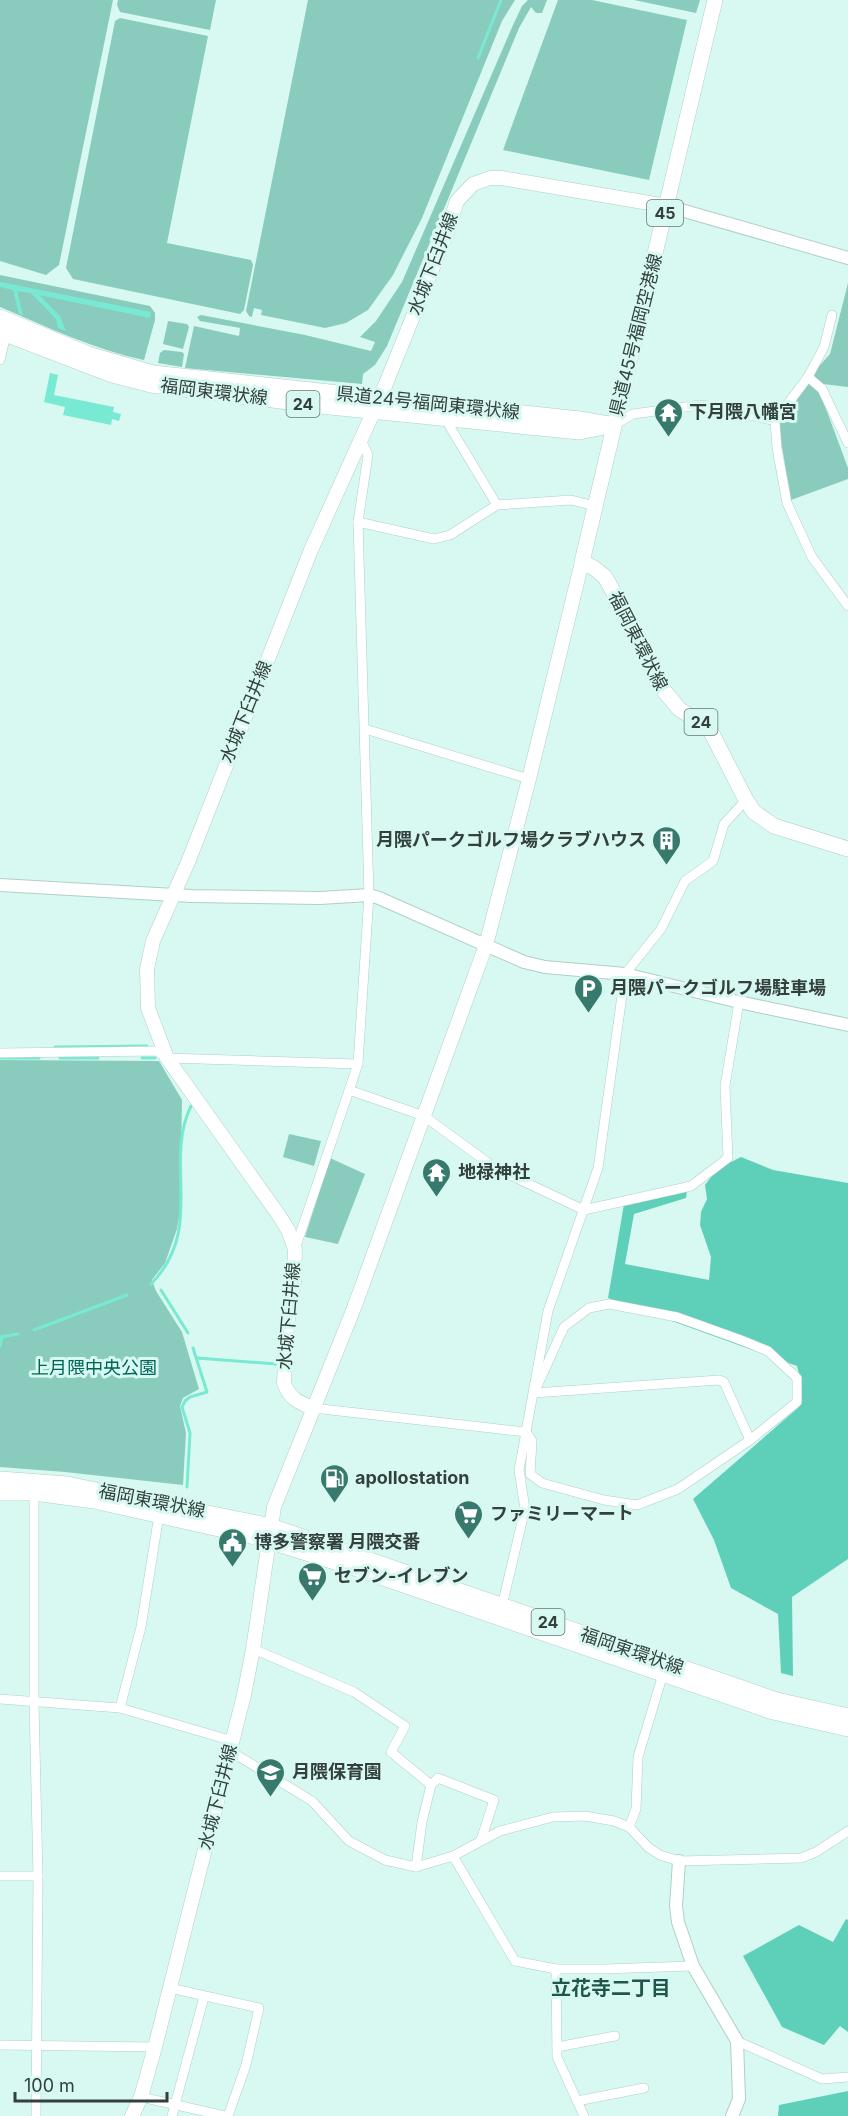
<svg xmlns="http://www.w3.org/2000/svg" width="848" height="2116" font-family="Inter,'Noto Sans JP',sans-serif">
<style>
.green{fill:#89ccbe}
.forest{fill:#5ed0ba}
.water{fill:#78e9d3}
.lines{fill:none;stroke-linecap:round;stroke-linejoin:round}
.stream{stroke:#78e9d3;stroke-width:3}
.minor-casing{stroke:#afcfc7;stroke-width:10}
.tertiary-casing{stroke:#afcfc7;stroke-width:14}
.secondary-casing{stroke:#afcfc7;stroke-width:15}
.primary-casing{stroke:#afcfc7;stroke-width:16}
.minor{stroke:#fff;stroke-width:9}
.tertiary{stroke:#fff;stroke-width:12}
.secondary{stroke:#fff;stroke-width:14}
.primary{stroke:#fff;stroke-width:15}
.labels{text-anchor:middle;stroke-width:6;stroke-linejoin:round;paint-order:stroke}
.shield{fill:#d8f9f1;stroke:#647873;stroke-width:1.5}
.shield-label{font-size:16px;font-weight:bold;fill:#33403d}
.street-label{font-size:18px;fill:#33403d;stroke:#d8f9f1}
.poi-label{font-size:18px;font-weight:bold;fill:#33403d;stroke:#d8f9f1;text-anchor:start}
.park-label{font-size:18px;fill:#006557;stroke:#d8f9f1}
.neighbourhood-label{font-size:20px;font-weight:bold;fill:#1f564c;stroke:#d8f9f1}
</style>
<rect width="100%" height="100%" fill="#d8f9f1"/>
<g class="green">
<polygon points="0,0 113,0 59,265 46,275 0,261"/>
<polygon points="118,0 216,0 210,30 120,12 117,5"/>
<polygon points="308,0 515,0 502,21 422,218 393,275 368,310 346,323 325,328 261,315 262,310 254,308 252,317 249,316 246,311"/>
<polygon points="528,0 547,0 542,13 536,13 531,7 519,28 387,346 375,365 363,374 362,384 185,368 194,326 239,336 240,328 200,321 197,317 201,315 305,335 371,351 375,342 360,337 376,321 402,282 513,25 522,6"/>
<polygon points="558,0 592,0 687,20 649,180 503,150"/>
<polygon points="634,0 700,0 696,13"/>
<polygon points="120,18 208,36 167,243 251,260 253,265 244,310 240,314 73,279 66,268 115,21"/>
<path d="M0,275L150,306L155,313V320L144,360C95,350 47,327 0,307Z"/>
<polygon points="848,283 848,387 823,384 812,374 830,354"/>
<polygon points="168,321 187,324 189,327 183,349 163,344"/>
<polygon points="164,350 182,352 184,354 182,367 158,363 160,353"/>
<polygon points="808,381 819,390 848,468 848,479 791,500 778,423"/>
<polygon points="0,1060 159,1061 182,1100 180,1211 177,1229 165,1263 152,1280 156,1291 182,1332 199,1389 183,1398 180,1406 186,1433 183,1485 65,1472 0,1467"/>
<polygon points="289,1134 321,1141 314,1166 283,1157"/>
<polygon points="330,1158 365,1174 338,1244 305,1237"/>
</g>
<g class="forest">
<polygon points="741,1157 773,1170 848,1183 848,1559 792,1597 793,1676 781,1673 778,1614 731,1588 714,1540 693,1499 799,1407 802,1386 797,1366 608,1298 624,1204 687,1190 686,1198 634,1214 625,1264 709,1280 711,1257 700,1225 701,1212 707,1199 705,1185 717,1169"/>
<polygon points="846,1919 848,1920 848,2032 840,2026 824,2045 782,2027 743,1956 799,1925 833,1942"/>
<polygon points="848,2091 848,2116 778,2116 779,2105"/>
</g>
<g class="water">
<polygon points="0,282 151,312 150,318 39,295 60,316 66,331 58,328 56,319 31,293 17,291 23,315 19,314 13,290 0,287"/>
<polygon points="50,373 58,375 54,395 114,407 113,412 121,414 119,421 112,419 111,425 63,415 65,407 44,402"/>
</g>
<g class="lines">
<g class="stream">
<polyline points="478,58 501,0"/>
<polyline points="55,1047 147,1046"/>
<polyline points="0,1058 39,1058"/>
<polyline points="60,1058 98,1058"/>
<polyline points="142,1058 155,1058"/>
<path d="M151,1284C206,1228 163,1163 191,1106"/>
<polyline points="161,1290 188,1333"/>
<polyline points="34,1330 127,1295"/>
<polyline points="1,1337 18,1334"/>
<polyline points="0,1346 2,1337"/>
<polyline points="197,1358 276,1364"/>
<polyline points="187,1487 190,1433 182,1407 185,1401 190,1397 207,1392 193,1348"/>
</g>
<defs>
<g id="minor">
<polyline points="0,360 6,335"/>
<polyline points="808,377 822,389 848,443"/>
<polyline points="447,419 450,427 497,505"/>
<polyline points="775,421 808,377 824,347 832,315"/>
<polyline points="614,425 633,414 700,405 717,407 775,421 777,448 787,503 812,557 848,606"/>
<polyline points="358,522 434,539 450,535 497,505 571,500 595,506"/>
<polyline points="365,729 529,779"/>
<polyline points="0,1053 157,1051 167,1058 358,1064"/>
<polyline points="349,1090 424,1116 495,1168 584,1210 691,1186 728,1158 725,1086 739,1002"/>
<polyline points="295,1249 358,1064 369,895 358,522 368,455 361,440"/>
<polygon points="609,1304 677,1317 741,1340 768,1351 797,1378 797,1402 750,1440 724,1382 719,1380 534,1393 564,1327 589,1308"/>
<polyline points="313,1408 526,1432 532,1441 530,1474 542,1483 604,1500 637,1505 678,1489 750,1440"/>
<polyline points="34,1493 34,1703 38,1876 36,2116"/>
<polyline points="502,1606 525,1509 519,1470 548,1311 598,1168 625,974 661,929 685,881 713,861 724,824 746,800"/>
<polyline points="253,1649 354,1692 405,1726 391,1752 431,1785 438,1778 494,1800 481,1840"/>
<polyline points="0,1699 120,1708 233,1741"/>
<polyline points="120,1708 141,1627 159,1515"/>
<polyline points="230,1751 312,1801 349,1841 385,1860 416,1867 453,1856 500,1831 553,1817 585,1816 614,1821 629,1827 649,1848 660,1855 679,1861 801,1858 816,1852 848,1831"/>
<polyline points="629,1827 636,1809 638,1757 663,1674"/>
<polyline points="453,1856 515,1961 556,1969 603,1969 693,1966"/>
<polyline points="416,1867 422,1822 431,1785"/>
<polyline points="0,1876 38,1876"/>
<polyline points="556,1969 557,2057 584,2116"/>
<polyline points="170,1988 259,2008 246,2065 228,2116"/>
<polyline points="737,2041 822,2079 848,2077"/>
<polyline points="0,2045 155,2047"/>
<polyline points="557,2047 615,2036"/>
<polyline points="141,2097 225,2116"/>
<polyline points="577,2101 644,2088"/>
<polyline points="172,2116 204,1997"/>
</g>
<g id="tertiary">
<polyline points="667,206 848,258"/>
<polyline points="0,885 192,896 320,898 369,895 379,898 524,962 545,967 625,974 739,1002 848,1025"/>
<polyline points="679,1861 676,1906 678,1922 693,1966 737,2041 739,2099 732,2116"/>
</g>
<g id="secondary">
<path d="M313,1408C299,1403 289,1398 284,1383L287,1325L294,1282L295,1249L288,1230L278,1214L167,1058L148,1008L147,969L153,941L188,862L311,550L385,386L446,235L457,201L473,184L490,178H501L667,206"/>
<polyline points="132,2116 141,2097 155,2047 244,1695 253,1649 274,1507 354,1308 486,945 529,779 582,562"/>
</g>
<g id="primary">
<polyline points="715,0 582,562 594,568 605,577 630,621 661,687 679,709 709,728 746,800 754,812 774,826 848,849"/>
<polyline points="0,317 88,354 153,373 580,419 614,425"/>
<polyline points="0,332 112,375 151,385 320,406 579,432 605,427"/>
<polyline points="0,1479 67,1484 271,1526 777,1700 848,1716"/>
<polyline points="0,1493 34,1493 94,1501 255,1537 348,1566 773,1712 848,1729"/>
</g>
</defs>
<use href="#minor" class="minor-casing"/>
<use href="#tertiary" class="tertiary-casing"/>
<use href="#secondary" class="secondary-casing"/>
<use href="#primary" class="primary-casing"/>
<use href="#minor" class="minor"/>
<use href="#tertiary" class="tertiary"/>
<use href="#secondary" class="secondary"/>
<use href="#primary" class="primary"/>
</g>
<defs>
<symbol id="temple-pin" viewBox="-11 -11 22 30"><path d="M0 17L-7.5 6A9.5 9.5 0 1 1 7.5 6Z" fill="#377a6d" stroke="#d8f9f1"/><path d="M0-6L5-2H3V0L6.5 2.5H4V6H1.5V3h-3V6H-4V2.5H-6.5L-3 0V-2H-5Z" fill="#fff"/></symbol>
<symbol id="building-pin" viewBox="-11 -11 22 30"><path d="M0 17L-7.5 6A9.5 9.5 0 1 1 7.5 6Z" fill="#377a6d" stroke="#d8f9f1"/><path d="M-4-6H4V6H1V3H-1V6H-4ZM-2.5-4.3h1.7v1.8h-1.7ZM.8-4.3h1.7v1.8H.8ZM-2.5-1h1.7V.8h-1.7ZM.8-1h1.7V.8H.8Z" fill="#fff"/></symbol>
<symbol id="parking-pin" viewBox="-11 -11 22 30"><path d="M0 17L-7.5 6A9.5 9.5 0 1 1 7.5 6Z" fill="#377a6d" stroke="#d8f9f1"/><path d="M-3.5-5.5H1a3.5 3.5 0 0 1 0 7H-1V5.5H-3.5ZM-1-3.4V-.6H.8a1.4 1.4 0 0 0 0-2.8Z" fill="#fff"/></symbol>
<symbol id="fuel-pin" viewBox="-11 -11 22 30"><path d="M0 17L-7.5 6A9.5 9.5 0 1 1 7.5 6Z" fill="#377a6d" stroke="#d8f9f1"/><path d="M-5.5-6h7V0h2V4h1.3V-2.5L3-4.5l.8-.8L6-3V5H2.5V1h-1V6h-7ZM-4.2-4.7v3.2H.2V-4.7Z" fill="#fff"/></symbol>
<symbol id="supermarket-pin" viewBox="-11 -11 22 30"><path d="M0 17L-7.5 6A9.5 9.5 0 1 1 7.5 6Z" fill="#377a6d" stroke="#d8f9f1"/><path d="M-6-5.5h2.5l.6 2H6L4.5 2H-2.5L-4.4-4H-6ZM-1.5 3.2a1.3 1.3 0 1 0 .1 0ZM3 3.2a1.3 1.3 0 1 0 .1 0Z" fill="#fff"/></symbol>
<symbol id="civic-pin" viewBox="-11 -11 22 30"><path d="M0 17L-7.5 6A9.5 9.5 0 1 1 7.5 6Z" fill="#377a6d" stroke="#d8f9f1"/><path d="M-.6-6.5H3V-4.5H.6V-3L4-1V1h2V6H-6V1h2V-1L-.6-3ZM-1.2 2.5V6h2.4V2.5Z" fill="#fff"/></symbol>
<symbol id="school-pin" viewBox="-11 -11 22 30"><path d="M0 17L-7.5 6A9.5 9.5 0 1 1 7.5 6Z" fill="#377a6d" stroke="#d8f9f1"/><path d="M0-5L7-2L0 1L-7-2ZM-4 1L0 2.5L4 1V4Q0 6-4 4Z" fill="#fff"/></symbol>
</defs>
<g fill-rule="evenodd">
<use href="#temple-pin" x="652" y="396" width="33" height="45"/>
<use href="#building-pin" x="650" y="824" width="33" height="45"/>
<use href="#parking-pin" x="572" y="972" width="33" height="45"/>
<use href="#temple-pin" x="420" y="1156" width="33" height="45"/>
<use href="#fuel-pin" x="318" y="1462" width="33" height="45"/>
<use href="#supermarket-pin" x="452" y="1498" width="33" height="45"/>
<use href="#civic-pin" x="216" y="1526" width="33" height="45"/>
<use href="#supermarket-pin" x="296" y="1560" width="33" height="45"/>
<use href="#school-pin" x="254" y="1756" width="33" height="45"/>
</g>
<g class="labels">
<g class="shield">
<rect x="647" y="200" width="36" height="26" rx="4.5"/>
<rect x="286.5" y="391" width="33" height="26" rx="4.5"/>
<rect x="684.5" y="709" width="33" height="26" rx="4.5"/>
<rect x="531.5" y="1609" width="33" height="26" rx="4.5"/>
</g>
<g class="shield-label">
<text x="665" y="219">45</text>
<text x="303" y="410">24</text>
<text x="701" y="728">24</text>
<text x="548" y="1628">24</text>
</g>
<g class="street-label">
<text transform="translate(433 264) rotate(-69)" y="6">水城下臼井線</text>
<text transform="translate(636 335) rotate(-76)" y="6">県道45号福岡空港線</text>
<text transform="translate(214 392) rotate(7)" y="6">福岡東環状線</text>
<text transform="translate(428 403) rotate(6)" y="6">県道24号福岡東環状線</text>
<text transform="translate(638 641) rotate(63)" y="6">福岡東環状線</text>
<text transform="translate(246 712) rotate(-68)" y="6">水城下臼井線</text>
<text transform="translate(289 1316) rotate(-85)" y="6">水城下臼井線</text>
<text transform="translate(152 1501) rotate(11)" y="6">福岡東環状線</text>
<text transform="translate(632 1651) rotate(19)" y="6">福岡東環状線</text>
<text transform="translate(218 1797) rotate(-76)" y="6">水城下臼井線</text>
</g>
<g class="poi-label">
<text x="689" y="418">下月隈八幡宮</text>
<text x="646" y="846" text-anchor="end">月隈パークゴルフ場クラブハウス</text>
<text x="610" y="994">月隈パークゴルフ場駐車場</text>
<text x="458" y="1178">地禄神社</text>
<text x="355" y="1484">apollostation</text>
<text x="490" y="1520">ファミリーマート</text>
<text x="254" y="1548">博多警察署 月隈交番</text>
<text x="334" y="1582">セブン-イレブン</text>
<text x="292" y="1778">月隈保育園</text>
</g>
<g class="park-label">
<text x="94" y="1374">上月隈中央公園</text>
</g>
<g class="neighbourhood-label">
<text x="611" y="1995">立花寺二丁目</text>
</g>
</g>
<path d="M15 2092v9h152v-9" fill="none" stroke="#33403d" stroke-width="3"/>
<text x="24" y="2092" font-size="18" fill="#33403d" stroke="#d8f9f1" stroke-width="4.5" paint-order="stroke">100 m</text>
</svg>
